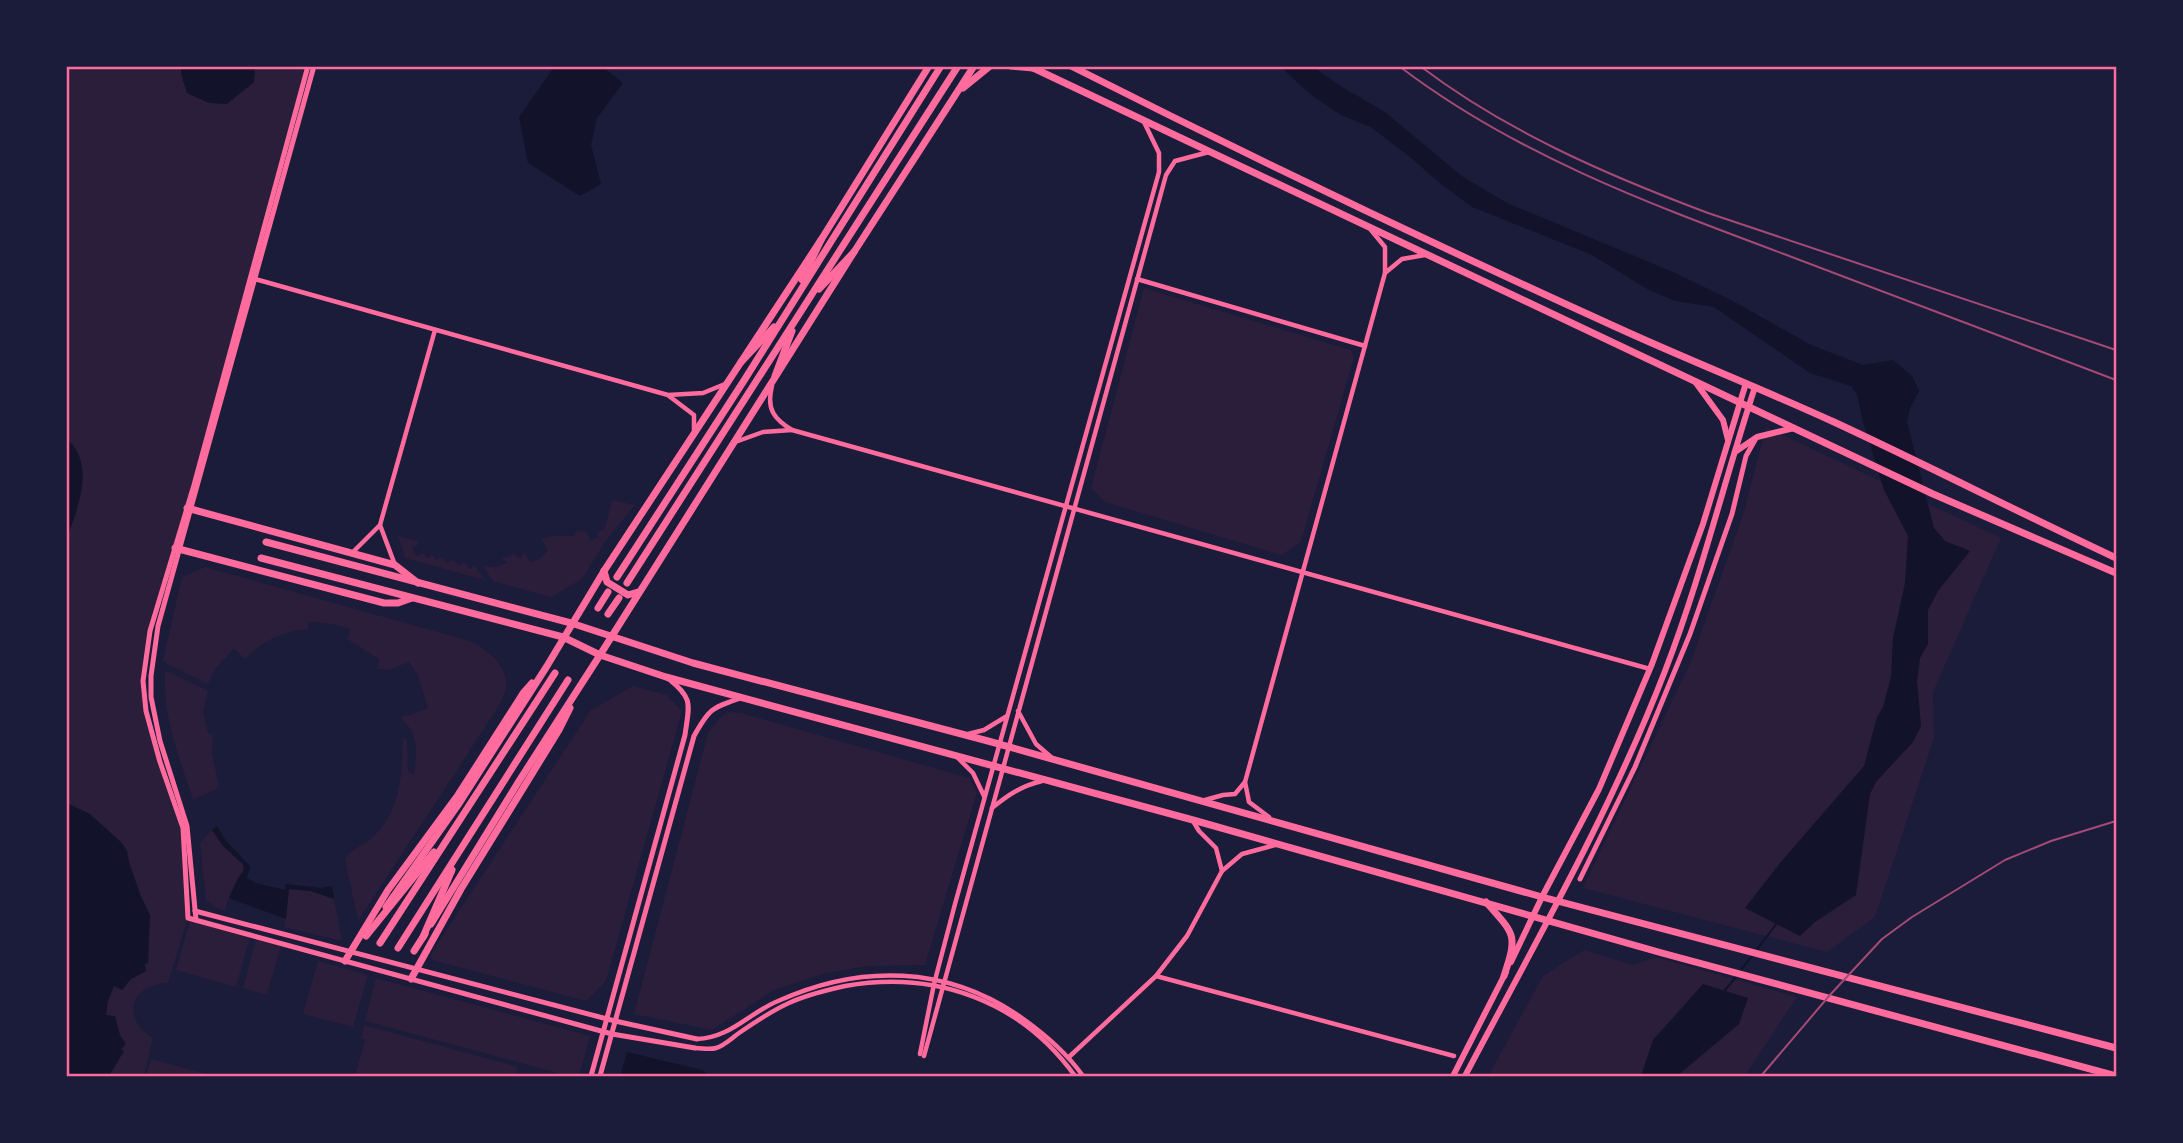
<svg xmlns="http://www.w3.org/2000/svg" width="2183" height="1143" font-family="Raleway,sans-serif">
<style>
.green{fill:#2a1e3b}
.water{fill:#12122b}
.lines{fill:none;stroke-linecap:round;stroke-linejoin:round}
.stream{stroke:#12122b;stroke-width:2}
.minor{stroke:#ff6b9d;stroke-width:4.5}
.tertiary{stroke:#ff6b9d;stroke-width:5}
.secondary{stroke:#ff6b9d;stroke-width:6}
.primary{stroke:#ff6b9d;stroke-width:7}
.trunk{stroke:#ff6b9d;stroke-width:7}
.rail{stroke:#a44b75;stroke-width:2}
.neatline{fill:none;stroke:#ff6b9d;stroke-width:2.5}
</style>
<rect width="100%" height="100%" fill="#1b1b3a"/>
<g class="green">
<path d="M66,67H308L194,485L150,631L143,681L146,711L183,828L188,918L168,983C130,984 121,1019 153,1038L144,1076H67Z"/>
<polygon points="1144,288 1351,350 1354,357 1301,542 1281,555 1105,502 1091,488"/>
<polygon points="1766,427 2001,538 1933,692 1934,738 1875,917 1827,952 1583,888 1691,661 1743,515"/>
<path d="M612,500L635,505L607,539L582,579L551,597L493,581L483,566L498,567L507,562L501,559L514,554L521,559L524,552L531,562L540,559L548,550L541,539C553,535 562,535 574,536L577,530L586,532L591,540L598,537L597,533L605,528Z"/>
<polygon points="398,536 418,541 417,546 412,546 416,556 424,553 427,558 433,555 436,560 443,557 446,563 454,560 459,566 464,562 469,569 475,566 485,580 405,558"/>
<path d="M205,567L470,641C488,650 512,668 505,692C503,699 498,706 495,712L358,921L345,859C352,848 366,844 375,835C401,809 402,773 403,739H407L408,772L414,774C417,750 420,734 400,718L428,708L418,676L409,662L389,670L378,669L379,659L347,639L351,630C337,624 324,622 309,622L308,629C281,632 264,640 245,659L234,648L214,671L208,684L167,664L163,660L182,577Z"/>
<path d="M165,672H169L208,691L203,712L208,733L213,735L212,752L219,788L193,800C179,755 163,721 165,672Z"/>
<polygon points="633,686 667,695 682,711 606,981 586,1001 432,960 430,955 591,710"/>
<polygon points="728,712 741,713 969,778 977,792 925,965 869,966 826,973 774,990 712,1030 634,1014 708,733 720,718"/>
<polygon points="212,830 223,846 243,865 244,870 232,890 224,911 214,906 206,900 200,843"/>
<polygon points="289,889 311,891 334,899 342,941 284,927"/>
<polygon points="190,920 250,937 236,987 176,970"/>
<polygon points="256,939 281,946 267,995 243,988"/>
<polygon points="1584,950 1633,965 1656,957 1797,997 1745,1076 1488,1076 1543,976"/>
<polygon points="318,961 368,975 353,1027 303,1014"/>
<polygon points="376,978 590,1036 579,1076 569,1076 365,1021"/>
<polygon points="364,1025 518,1067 515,1076 491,1074 490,1076 355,1076 365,1040 361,1038"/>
<polygon points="151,1059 210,1075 210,1076 146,1076"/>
</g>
<g class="water">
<polygon points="181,67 255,67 254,82 227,104 209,103 187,93 181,74"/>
<polygon points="554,67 603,67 623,83 597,118 591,145 601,184 580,196 528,163 519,117"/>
<polygon points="1281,67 1313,67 1342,87 1385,112 1463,177 1507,203 1673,272 1731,300 1811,345 1863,365 1893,360 1912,376 1919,391 1910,408 1907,422 1934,528 1945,541 1970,551 1938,591 1928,610 1928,644 1920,658 1917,681 1921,726 1913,742 1876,782 1870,794 1856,895 1815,922 1800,936 1745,908 1780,863 1864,766 1877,717 1883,707 1891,677 1893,638 1905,583 1908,536 1884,490 1863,422 1857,394 1851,386 1810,373 1714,307 1676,301 1649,290 1592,255 1472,207 1441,184 1410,157 1371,127 1341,115 1310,94"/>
<path d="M67,439C95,463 79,507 67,537Z"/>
<polygon points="67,803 90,814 122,843 127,851 129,862 140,894 150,915 148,963 145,964 146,971 131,979 122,990 114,986 108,1001 106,1015 115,1016 120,1035 126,1044 121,1049 124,1051 109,1076 67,1076"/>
<polygon points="217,826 226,841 250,866 247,878 256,883 285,890 286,884 321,888 332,886 334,899 311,891 289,889 286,919 229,898 238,878 244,870 243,864 223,846 212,830"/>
<polygon points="1703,984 1748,998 1739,1024 1677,1076 1641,1076 1653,1040"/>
<polygon points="627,1052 702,1070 710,1076 620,1076"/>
</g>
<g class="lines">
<g class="stream">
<polyline points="1755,952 1777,923"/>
<polyline points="1740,971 1752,956"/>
<polyline points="1725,990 1737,976"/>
</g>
<g class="minor">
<polyline points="1371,230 1385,247 1385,273 1402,259 1425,255"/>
<polyline points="255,279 668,395 703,393 725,384"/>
<polyline points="1137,279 1365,346"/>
<polyline points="669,396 694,415 694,430"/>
<polyline points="792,430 1650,669"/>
<path d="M738,441L763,432L792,430C774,419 766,409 772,386"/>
<polyline points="380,525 395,565"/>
<polyline points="352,553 380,525 435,330"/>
<polyline points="1018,711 1036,744 1051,757"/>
<polyline points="968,734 984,730 1007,716"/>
<polyline points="958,758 973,773 984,796"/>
<polyline points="1245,782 1385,273"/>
<polyline points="1205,800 1223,795 1235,794 1245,782 1249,802 1269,817"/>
<path d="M992,808C1008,795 1021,786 1042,781"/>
<polyline points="1193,821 1199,831 1216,848 1222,871 1242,854 1275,845"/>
<polyline points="1156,976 1454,1056"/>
<path d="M697,1039C730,1038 749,1013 778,1001C860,964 947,965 1022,1018C1046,1035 1066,1052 1083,1076"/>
<path d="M695,1048C702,1048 710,1050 716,1048C724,1046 732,1038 739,1033C755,1022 771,1011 789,1003C806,995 827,990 845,986C936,970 1021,1001 1075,1076"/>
<polyline points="920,1054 934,984 955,904 1159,172 1159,153 1144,122"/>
<polyline points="924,1056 1166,175 1175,161 1209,152"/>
<polyline points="1069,1057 1156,976 1187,936 1222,871"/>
</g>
<g class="tertiary">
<polyline points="308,66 194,485 150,631 143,681 146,711 160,762 183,828 188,918 612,1034 695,1048"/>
<polyline points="1580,879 1635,767 1690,634 1732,514 1746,456 1755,440"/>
<polyline points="195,911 615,1021 697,1039"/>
<polyline points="196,920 187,826 160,741 151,697 151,676 158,626 314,66"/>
<path d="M591,1076L685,735C689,705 694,699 669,679"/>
<path d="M600,1076L694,736C709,709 711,708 741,698"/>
</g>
<g class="secondary">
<polyline points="1696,383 1723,420 1728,440"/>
<polyline points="1735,452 1757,437 1794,428"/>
<polyline points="1511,962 1543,895 1599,789 1652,664 1703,524 1746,383"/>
<polyline points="1453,1076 1506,972"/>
<path d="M1465,1076C1535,943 1611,811 1665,671C1701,578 1724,481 1755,387"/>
</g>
<g class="primary">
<polyline points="1011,66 1033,68"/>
<polyline points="1029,66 1933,494 2116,573"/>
<path d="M1071,66C1251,157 1433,244 1616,327C1688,360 1762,389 1834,422C1929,466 2022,514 2116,558"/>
<polyline points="963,88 990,66"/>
<polyline points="187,508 395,565 418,583"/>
<polyline points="266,542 571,623 693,663 988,741 1542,897 2116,1048"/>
<polyline points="175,548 384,603 398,603 412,598"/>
<polyline points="261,558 563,637 600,655 666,677 1193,820 1662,953 2116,1076"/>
<polyline points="604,571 607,582 628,595 638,592"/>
<path d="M1486,902C1515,935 1518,934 1504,976"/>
<polyline points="386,907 458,805 547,666 604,571 821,240 929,66"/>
<polyline points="431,924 519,781 600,655 854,252 974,66"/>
<polyline points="414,951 425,934"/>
<polyline points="345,961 388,890 458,795 524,692 532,683"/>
<polyline points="411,979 461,889 559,730 570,708"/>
</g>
<g class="trunk">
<polyline points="802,280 821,240"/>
<polyline points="819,289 854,252"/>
<polyline points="741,362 774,327"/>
<polyline points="775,376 792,331"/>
<polyline points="617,577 745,379 941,66"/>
<polyline points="627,583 958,66"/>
<polyline points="598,608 608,592"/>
<polyline points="608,614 619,598"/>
<polyline points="366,936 434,852"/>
<polyline points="423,937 452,870"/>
<polyline points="380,943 555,673"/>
<polyline points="398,948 568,680"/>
</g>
<g class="rail">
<path d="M1399,66C1514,154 1650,204 1784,254C1895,296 2006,338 2116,380"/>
<path d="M1420,66C1507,132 1607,175 1708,213L2116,350"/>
<polyline points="1761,1076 1829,996 1882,939 1912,917 2005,860 2051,841 2116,821"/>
</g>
</g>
<rect width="2183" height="1143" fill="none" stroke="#1b1b3a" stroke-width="136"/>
<rect x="68" y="68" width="2047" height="1007" class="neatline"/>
</svg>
